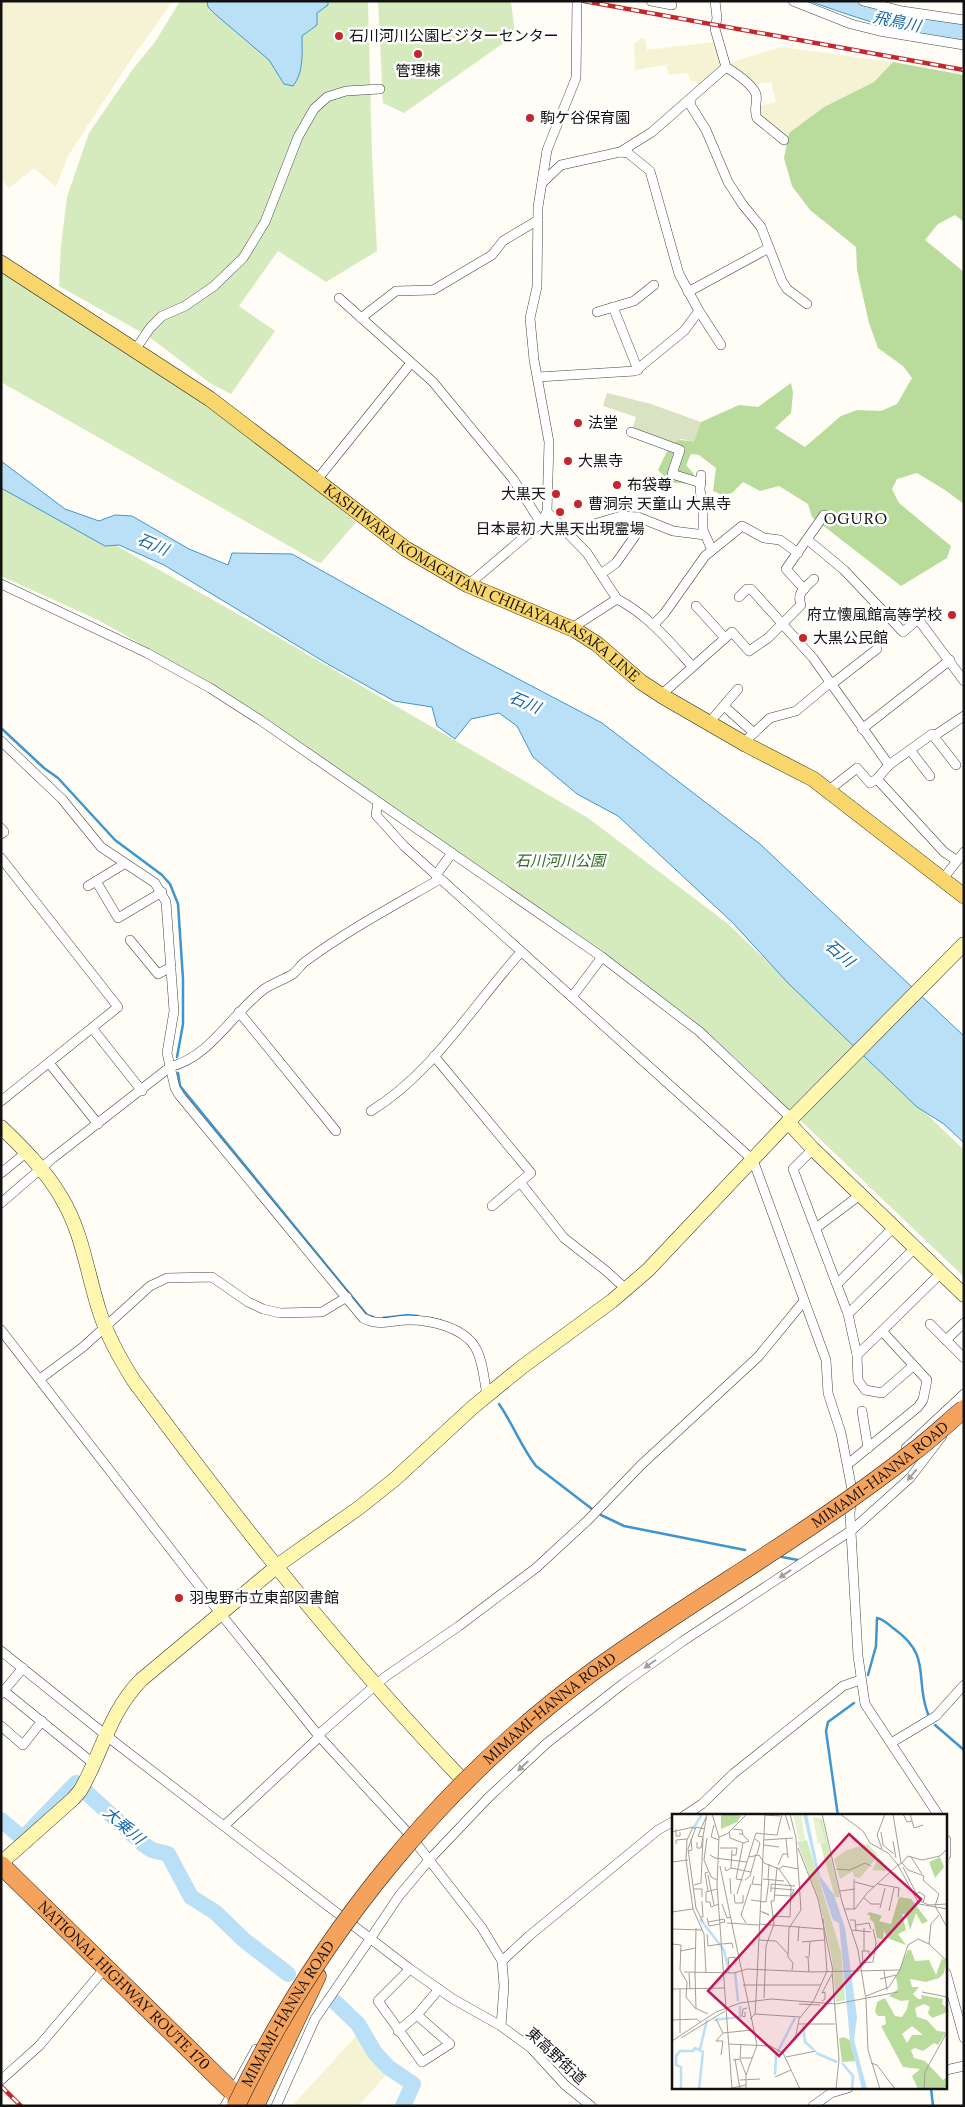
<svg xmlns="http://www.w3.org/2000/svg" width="965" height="2107" font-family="Lora,'Noto Sans JP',serif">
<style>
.farmland{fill:#f6f3d4}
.green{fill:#d5ebbd}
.forest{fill:#b9dc9c}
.cemetery{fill:#d9e3c4}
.water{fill:#b9e0f7;stroke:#3f96cf}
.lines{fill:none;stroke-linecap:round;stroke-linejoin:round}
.stream{stroke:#3f96cf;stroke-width:2.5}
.river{stroke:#b9e0f7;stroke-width:16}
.street-casing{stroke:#444;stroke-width:10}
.secondary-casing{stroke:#333;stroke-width:15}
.primary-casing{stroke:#222;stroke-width:16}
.highway-casing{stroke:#222;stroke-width:19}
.street{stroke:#fff;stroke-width:9}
.secondary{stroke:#fff6b0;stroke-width:14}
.primary{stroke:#f9d66b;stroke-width:15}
.highway{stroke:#f5a25d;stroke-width:18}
.rail-casing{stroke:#c4262e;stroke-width:4.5}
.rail{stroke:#fff;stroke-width:2.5;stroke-dasharray:8;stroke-linecap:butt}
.highway-bridge-casing{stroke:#222;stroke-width:19;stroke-linecap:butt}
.highway-bridge{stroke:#f5a25d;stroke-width:18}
.oneway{fill:#a0a0a0}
.poi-dot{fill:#c4262e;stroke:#fff;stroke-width:2}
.labels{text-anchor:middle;stroke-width:5;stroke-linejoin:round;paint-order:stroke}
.poi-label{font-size:15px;fill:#111;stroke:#fff;text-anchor:start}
.street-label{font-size:15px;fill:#111;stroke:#fff}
.park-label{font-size:15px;font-style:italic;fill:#2f6b1f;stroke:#fff}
.water-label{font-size:16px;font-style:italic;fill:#1768a6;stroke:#fff}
.neighbourhood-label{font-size:16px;letter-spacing:1px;fill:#111;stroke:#fff}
.inset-river{fill:none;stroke:#b9e0f7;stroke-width:2.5}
.inset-road{fill:none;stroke:#a09f9a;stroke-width:1}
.view{fill:#c2185b;fill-opacity:0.15;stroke:#c2185b;stroke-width:2.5}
.inset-edge{fill:none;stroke:#111;stroke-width:2.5}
</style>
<rect width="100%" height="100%" fill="#fffdf5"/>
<g class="farmland">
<polygon points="1,1 173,1 133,56 68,156 56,187 34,168 9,188 1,180"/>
<polygon points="641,38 645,39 647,50 714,42 722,69 698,87 696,81 690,81 688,73 669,75 666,65 635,70 634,44"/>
<polygon points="781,47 893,62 874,82 824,107 784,137 760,117 759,106 776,102 771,82 752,84 738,74 728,63"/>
<polygon points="358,2034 387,2074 358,2106 292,2106"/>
</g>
<g class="green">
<polygon points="180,1 368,1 372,157 377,251 326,282 278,251 239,306 275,331 231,394 210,383 148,336 59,286 61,246 67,197 89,133 133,69 155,42"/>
<polygon points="378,1 511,1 515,35 404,113 383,103"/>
<polygon points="1,269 231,420 356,522 321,563 317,562 1,382"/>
<polygon points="1,481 245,618 588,818 727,923 964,1150 964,1277 710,1034 583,938 221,689 98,620 1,576"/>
</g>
<polygon class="forest" points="893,62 964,75 964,222 955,215 938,224 925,240 964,272 964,504 945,490 917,473 897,479 892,489 899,503 951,546 947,558 901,586 812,517 808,504 779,486 760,491 743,482 732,493 722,495 713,491 716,468 699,455 691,454 686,465 694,474 688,484 669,482 658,470 671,443 679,440 691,441 701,422 739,405 758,407 791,383 793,393 791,413 775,428 805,447 841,416 857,410 881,411 897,404 912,378 903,366 878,348 869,323 857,270 856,247 810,210 792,186 784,158 789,133 824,107 874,82"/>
<polygon class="cemetery" points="607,393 651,404 701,422 694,442 682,439 671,443 632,430 636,417 603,406"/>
<g class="water">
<path d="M207,1H328V5L317,13V25L302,36C302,53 304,72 293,86L284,84L269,60L215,14L208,7Z"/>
<path d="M809,1C823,1 840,0 855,1C892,8 926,21 964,23V41C909,36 860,19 809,1Z"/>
<polygon points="1,461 65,509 99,521 115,515 132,516 189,549 228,565 232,553 292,554 467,652 602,723 760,844 964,1036 964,1143 944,1124 917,1107 788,983 733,923 618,816 577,794 533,757 517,726 499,713 471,719 455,739 437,726 432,707 394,701 326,663 164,565 119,545 105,546 1,488"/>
</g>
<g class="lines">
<g class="stream">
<polyline points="1,728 44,768 58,778 115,840 162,875 170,884 178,904 183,979 183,1024 177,1057"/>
<polyline points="178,1073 180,1086 367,1315 373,1317"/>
<polyline points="383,1318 408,1315 418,1316"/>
<polyline points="430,1318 442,1321"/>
<path d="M499,1404C513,1424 521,1447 536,1466L592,1509"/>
<polyline points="601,1515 624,1526 745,1550"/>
<polyline points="782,1557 798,1560"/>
<path d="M868,1675L876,1646L877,1618C883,1619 888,1624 893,1628C933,1656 914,1678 928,1714"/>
<polyline points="935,1725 964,1750"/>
<polyline points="838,1816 826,1731 828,1722 854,1703"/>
<polyline points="931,2088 933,2106"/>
</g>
<g class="river">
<polyline points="1,1820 20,1836 27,1834 76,1783 143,1844 152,1850 168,1854 191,1897 215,1912 244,1940 288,1974"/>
<polyline points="336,2003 358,2024 375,2053 388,2067 413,2084 403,2106"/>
</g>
<defs>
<g id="street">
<polyline points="651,1 672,5"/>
<polyline points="715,1 717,18 715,29 726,67"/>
<polyline points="793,1 851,24 879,31 964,45"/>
<polyline points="863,1 902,11 964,20"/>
<polyline points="690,100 691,106 706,130 728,182 743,205 761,227 782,281 787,289 807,304"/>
<polyline points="620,152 628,153 650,171 679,274 699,311 721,345"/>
<path d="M542,183L561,165L620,152L652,132L726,67C734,72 752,84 756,94C758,102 753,110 757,118L784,140"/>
<polyline points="688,292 769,248"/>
<polyline points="339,298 433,382 513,479 541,523"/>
<polyline points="613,307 638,370"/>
<polyline points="597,312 634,301 654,285"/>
<polyline points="361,318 396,291 433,290 492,255 503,241 538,220"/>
<polyline points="135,350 150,328 162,316 185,306 214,286 243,258 265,222 298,137 314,109 327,97 346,91 380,89"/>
<polyline points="538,377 635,371 684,331 699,311"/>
<polyline points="631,432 680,450 672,474 701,483"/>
<polyline points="701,475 700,490 703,507 703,530 712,550"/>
<polyline points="316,481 411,363"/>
<polyline points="547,512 587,553 617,599"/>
<polyline points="591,525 621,516 638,517 673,531 705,535"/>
<polyline points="808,540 844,570 903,632 918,619 964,681"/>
<polyline points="601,574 616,563 635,536"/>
<polyline points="1,584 147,653 210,688 260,720 602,957 700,1032 792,1119"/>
<polyline points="468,585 541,523 547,512 549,442 534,360 530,318 537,287 538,207 547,150 576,78 577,1"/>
<polyline points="804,589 786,569 824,515"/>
<polyline points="739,597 747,589 751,589 813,658 889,765"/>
<polyline points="696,606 725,638"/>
<polyline points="654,624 664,614 705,556 742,526 764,538 780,540 798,553"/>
<path d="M575,630V626L617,599C648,615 669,641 692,666"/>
<polyline points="832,684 877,649"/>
<path d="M661,695L732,632L749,651L768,638L801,605C796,593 805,588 814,579"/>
<polyline points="724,706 754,733"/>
<polyline points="709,723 738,689"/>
<polyline points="862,729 950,660"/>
<polyline points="934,736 964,716"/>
<path d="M1,741L62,799L101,847L155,883L166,902L174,1011L167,1053L175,1088L180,1096L363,1318C379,1327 392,1320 409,1320C430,1320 463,1327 475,1347C483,1360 484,1380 487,1395"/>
<polyline points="743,743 770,718 796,711 831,682"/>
<polyline points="910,750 930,776"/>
<polyline points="956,765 932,734 889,765 877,779 944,852 956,860"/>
<polyline points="829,790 857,768 870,783 877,779"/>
<polyline points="378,802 376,815 404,846 753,1160 826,1360 828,1393 841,1433 852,1490 850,1514 858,1656 865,1704 939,1816"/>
<polyline points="1,828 4,832 1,834"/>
<polyline points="1,858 118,1007 1,1101"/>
<polyline points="436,875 452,853"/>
<polyline points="942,880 964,852"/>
<polyline points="96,881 118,918 162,892"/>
<polyline points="88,886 124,864"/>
<polyline points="130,940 158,974 171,967"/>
<polyline points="572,997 602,957"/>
<polyline points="239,1012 336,1131"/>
<polyline points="92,1028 142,1091"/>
<polyline points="434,1056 531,1173 520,1182"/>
<polyline points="49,1063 98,1124"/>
<path d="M371,1111C434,1072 473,1005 521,952"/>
<polyline points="813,1149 793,1169 848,1314 857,1355 882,1331 927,1380 923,1400 918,1407 848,1464"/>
<polyline points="1,1173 27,1152"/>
<path d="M1,1203L53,1158L170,1067C211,1056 231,1015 263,990C272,983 284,980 293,974C298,970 301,964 306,961C348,930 395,905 440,879"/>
<polyline points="492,1206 520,1182 564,1238 605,1270 626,1289"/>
<polyline points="816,1228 860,1195"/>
<polyline points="837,1284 894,1227"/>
<polyline points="848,1314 916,1247"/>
<polyline points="930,1324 964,1358"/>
<polyline points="1,1330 220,1613 318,1735 409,1834 482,1928 502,1961 504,1986 501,2026"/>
<polyline points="882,1331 942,1272"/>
<polyline points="946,1340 964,1323"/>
<polyline points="857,1355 858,1380 865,1390 882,1393 913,1366"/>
<polyline points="40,1379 83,1347 150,1286 167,1278 212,1277 248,1302 263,1309 280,1313 322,1312 347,1297"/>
<polyline points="862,1411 868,1448"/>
<polyline points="906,1448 964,1394"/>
<polyline points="1,1651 117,1744 410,1969 453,1999 501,2026 531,2048 565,2085 591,2106"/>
<polyline points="4,1691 94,1764"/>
<polyline points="1,1694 23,1668"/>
<polyline points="1,1726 23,1745 42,1721"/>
<polyline points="891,1743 936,1716 964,1685"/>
<polyline points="684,1816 702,1804 733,1774 843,1686 860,1680"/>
<polyline points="225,1825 316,1740 318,1735 385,1677 459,1626 536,1568 588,1520 641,1465 758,1357 804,1301"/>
<polyline points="946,1840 946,1855"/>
<polyline points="502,1961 529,1936 658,1830 674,1821"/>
<polyline points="410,1969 378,2001 422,2062 450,2044 417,2015"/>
<polyline points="946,1973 964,2038"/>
<polyline points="398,2031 417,2015 439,1989"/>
<polyline points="946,2070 964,2066"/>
<polyline points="1,2080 39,2046 106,1967"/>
<polyline points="225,2106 256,2049"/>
<polyline points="276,2106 315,2019 370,1939 399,1896 429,1860 488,1798 547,1743 624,1683 683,1641 852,1530 910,1478 942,1436"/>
<polyline points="813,2106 831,2093 848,2088"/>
</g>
<g id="secondary">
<polyline points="788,1122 813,1149 964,1295"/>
<path d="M1,1127C23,1148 46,1171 61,1197C83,1233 87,1274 100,1313C108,1338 120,1359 134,1381C236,1519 343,1655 461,1778"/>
<path d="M1,1863L73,1799L80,1791C103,1752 108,1714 141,1680L281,1563L360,1507L395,1479L473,1407L522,1367L612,1301L648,1270L788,1122L964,944"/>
</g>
<g id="primary">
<path id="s1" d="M1,263L210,399L406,549L468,585L575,630L597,644L641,682L664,697L747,745L813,779L964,896"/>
</g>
<g id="highway">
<path id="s2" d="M1,1865L247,2106"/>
<polyline points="255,2106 317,1976"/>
</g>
</defs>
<use href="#street" class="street-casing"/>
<use href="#secondary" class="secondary-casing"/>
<use href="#primary" class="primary-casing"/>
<use href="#highway" class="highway-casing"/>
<use href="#street" class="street"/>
<use href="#secondary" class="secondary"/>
<use href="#primary" class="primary"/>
<use href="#highway" class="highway"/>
<defs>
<g id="rail">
<polyline points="584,1 964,70"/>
<polyline points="1,2086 21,2106"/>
</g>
</defs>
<use href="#rail" class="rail-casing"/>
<use href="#rail" class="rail"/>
<defs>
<g id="highway-bridge">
<path id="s3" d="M236,2106C316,1937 444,1780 595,1670C699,1595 812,1532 913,1452C931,1439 947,1423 964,1409"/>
</g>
</defs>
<use href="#highway-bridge" class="highway-bridge-casing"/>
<use href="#highway-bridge" class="highway-bridge"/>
</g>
<defs><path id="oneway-solid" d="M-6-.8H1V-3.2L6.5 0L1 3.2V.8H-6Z" transform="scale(1.25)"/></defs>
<g class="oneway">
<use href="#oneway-solid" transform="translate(912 1475) rotate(130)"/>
<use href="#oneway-solid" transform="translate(785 1574) rotate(146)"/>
<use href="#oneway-solid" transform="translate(650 1664) rotate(145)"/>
<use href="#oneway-solid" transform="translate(523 1766) rotate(137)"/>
</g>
<g class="poi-dot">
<circle cx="339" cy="36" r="5"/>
<circle cx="418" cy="54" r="5"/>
<circle cx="530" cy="118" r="5"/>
<circle cx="578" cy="423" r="5"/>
<circle cx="568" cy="461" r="5"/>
<circle cx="617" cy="485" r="5"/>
<circle cx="556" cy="494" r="5"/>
<circle cx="578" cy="504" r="5"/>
<circle cx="560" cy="512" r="5"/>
<circle cx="952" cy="615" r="5"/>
<circle cx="803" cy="638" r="5"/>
<circle cx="179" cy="1598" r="5"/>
</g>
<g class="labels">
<g class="poi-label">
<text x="349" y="41">石川河川公園ビジターセンター</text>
<text x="418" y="76" text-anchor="middle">管理棟</text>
<text x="540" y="123">駒ケ谷保育園</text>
<text x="588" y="428">法堂</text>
<text x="578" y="466">大黒寺</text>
<text x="627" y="490">布袋尊</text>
<text x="546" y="499" text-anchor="end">大黒天</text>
<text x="588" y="509">曹洞宗 天童山 大黒寺</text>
<text x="560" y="534" text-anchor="middle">日本最初 大黒天出現霊場</text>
<text x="942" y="620" text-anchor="end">府立懐風館高等学校</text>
<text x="813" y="643">大黒公民館</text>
<text x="189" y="1603">羽曳野市立東部図書館</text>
</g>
<g class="street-label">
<text dy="5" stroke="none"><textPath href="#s1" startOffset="579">KASHIWARA KOMAGATANI CHIHAYAAKASAKA LINE</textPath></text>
<text dy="5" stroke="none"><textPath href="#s3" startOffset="916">MIMAMI-HANNA ROAD</textPath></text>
<text dy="5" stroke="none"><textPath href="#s3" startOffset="511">MIMAMI-HANNA ROAD</textPath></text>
<text dy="5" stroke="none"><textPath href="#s2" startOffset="172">NATIONAL HIGHWAY ROUTE 170</textPath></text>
<text dy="5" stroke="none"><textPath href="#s3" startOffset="106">MIMAMI-HANNA ROAD</textPath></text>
<text transform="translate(556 2056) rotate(43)" y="5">東高野街道</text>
</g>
<g class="park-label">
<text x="560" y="866">石川河川公園</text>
</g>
<g class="water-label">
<text transform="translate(897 21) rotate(12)" y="6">飛鳥川</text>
<text transform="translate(153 544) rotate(23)" y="6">石川</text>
<text transform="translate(525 702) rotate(23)" y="6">石川</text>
<text transform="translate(840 953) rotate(41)" y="6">石川</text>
<text transform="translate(124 1825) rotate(41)" y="6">大乗川</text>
</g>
<g class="neighbourhood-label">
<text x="856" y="524">OGURO</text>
</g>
</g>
<g transform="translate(672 1814)">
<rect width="275" height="275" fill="#fffdf5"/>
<path d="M141,3L150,5L168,83H163ZM135,26L169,138L173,186L164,188L160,145L147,86L125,28ZM196,30L206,42L188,64L182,63L181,57L168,65L162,45L175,36ZM207,43L215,54L213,57L200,56Z" fill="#d5ebbd"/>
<path d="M49,0H67L69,2L65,8L49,15ZM268,43L272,53L263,64L257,48ZM227,83L239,85L256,107L250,110L244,99L238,116L234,100H230L234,116L226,120L234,131L215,124L212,116L211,125L205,124L202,109L198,105V101H195L197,98L205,100L210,102L207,107L219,110ZM236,136H239L243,147L257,146L264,161L270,144L274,147L272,159L267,164L254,168L238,165L240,173H247L241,180L246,185H250L249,181L271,185L270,190L275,194L273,199L260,204L256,199L258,193L252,190L243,194L245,203L255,206L265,217L274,218L266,231L262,229L251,237L243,234L239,236L242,244L253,247L271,266L275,263V272L270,275H246L240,262L248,255L231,253L209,212L214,210L213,202H206L203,198L205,188L213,184L223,202L230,203L235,195L237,186L229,187L217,182L226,175L224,163ZM240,212L251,221H240L235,229L230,220ZM171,223L178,226L183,247L170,248L167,225Z" fill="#b9dc9c" fill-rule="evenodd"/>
<path d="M121,0H129L133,26L127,27ZM141,4H147L154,29L146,30Z" fill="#e6f2cf"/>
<path d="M131,0H135L148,62L162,81L173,114L185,203L182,226L195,275H190L178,226L167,109L161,106L143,52Z" fill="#b9e0f7"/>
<path class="inset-river" d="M21,15L30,0M28,105L52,136L57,159M63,158L66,187M42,206L68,203V192M131,212L133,228L142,236M23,235H28L35,206M144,239L165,248M170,249L181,262L180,275M103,261L104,241L123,204M9,275V253L4,251V242L8,237H21L23,234L31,238L27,275"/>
<path class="inset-road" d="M40,0L47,23L45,71L60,275M113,0L118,16M118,0L124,24L129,96L117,114L116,143L121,149L120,156M150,0L170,88L186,136L194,186L196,236L208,275M168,0L191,17L198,29L216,39L226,51L230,49L236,56L252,62L251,66L267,80L263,92L275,113M221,0L229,49M231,0L235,8L240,7L238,0M93,1L108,2M240,7L242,14L251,11M42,11L39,23L47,26M4,15V22H8V18M23,15L21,13L15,26L14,46L21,95L32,120L34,159M61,15L70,16L71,20H67M0,18L21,13M57,18L58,24L71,29L64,65L71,66M209,18L211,31L222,40M70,20L77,27L71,29M92,20L105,21L110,0M31,23L26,22L34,3M47,23L55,20L75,0M35,24L32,46L39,63L45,66M83,25L88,29L85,40M114,25L116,44M92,26L121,24M221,27L224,44M25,28V34H29L35,0M4,30V26L15,25M92,31L107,33M48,34H65L64,41H60M126,34L146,85L161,157M210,35L205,21L213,0M16,37L20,36L19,25M38,41L43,44L75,48M77,43L87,41L92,49L107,55L119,72L118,103L101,102M239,43L250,60M0,48L16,46M230,49L236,42L250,46L268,42L275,35M106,51L111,40H116M48,52L85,231L74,261V275M53,53L54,57L59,54L60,36M231,53L248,87L257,91L275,90M59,54L79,58M107,55L111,52L126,55M164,55L178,56L193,49L199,52M36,61L42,91M82,62L80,70L90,71M58,64L59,80M91,65L112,67M182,65V95M73,66L78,62L84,40M96,66L97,50M183,68L202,73M206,70L227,74L226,83M22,71L29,69L31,24M99,74L122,76L119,82M22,75H30V83M45,75L34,78V88H38L39,93L47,90M36,77L33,59L36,58M168,77L183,75M99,78V70L123,72M62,80L63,89H71V81M65,80L84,19L92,20M102,81L119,82M243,81L247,78L253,82L251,89M192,84L199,90H208M79,86L94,88L97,66M50,90L55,104L59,103M208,94L213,74M173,95H183L195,79L226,51L247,90L275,95M88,97L97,101L91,98M217,97L222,74M0,98L21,95M29,103H31L30,87M35,104L37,112L48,110M178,106H183L184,116M31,108L24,94L16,35L24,13L33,15M36,108L52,105L53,108L48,109M55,109L87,111M74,109L69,101L79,70M87,110L151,115M184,111L197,109L199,115M0,115L30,116M180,116L199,118M35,120L36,132L49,130M87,126L104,127L116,140M126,127L127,112M130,128L152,126M0,130L9,131L8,156L15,168L14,183L23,194L36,200M50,130L60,129L61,134M257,130L259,110L267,101M8,137L24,134M192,137V114M133,143H136L137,158M137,143L138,128M191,148L190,137H197V141M188,149L201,148L204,128L201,115M57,153L56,144L63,143V146M160,157L167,245L164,275M212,157L215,176M12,158L62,159L75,155L140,158L228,156L236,131L246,125L257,130L275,147M17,159L18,175M23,159L24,114M23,159L24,195M208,165L224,161M71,171H149M0,175L52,174M8,175V219M250,178L275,183M194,182L217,173L228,156M92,184L94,132L102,110L99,87H102L105,53M150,187L153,185V178L150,179L160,160M127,190L148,191M73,198V203L70,202L71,195L75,194M83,200L128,203M44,205L51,219M78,205L83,200L84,184L93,0M0,206L25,205L28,208M127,210H163M9,224L53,197M0,227L44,198L68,189L99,185L164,190L226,178M57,230L98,232L111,239L128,275M69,230L68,244H80M111,239L124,221L127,205L142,186L155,157L151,105M49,241L51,227H44L51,219L80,216M114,243L144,237M63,245L68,275M61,246L68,245L74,261M199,249L205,251L223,275M103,263L119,256M68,266L88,265M56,275L74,271M252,275L253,258L275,218"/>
<path class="view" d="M177,20L249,85L107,242L36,177Z"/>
<rect width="275" height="275" class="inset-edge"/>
</g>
<rect width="965" height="2107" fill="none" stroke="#111111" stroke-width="5"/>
</svg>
